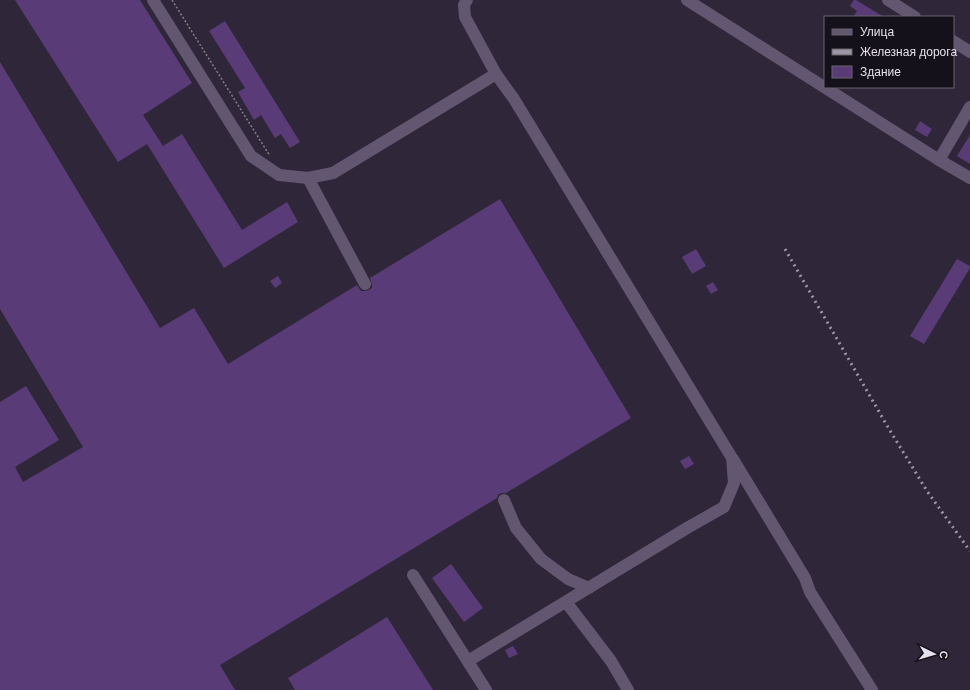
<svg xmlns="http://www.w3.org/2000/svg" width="970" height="690" font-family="Arial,sans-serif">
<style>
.building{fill:#593c77}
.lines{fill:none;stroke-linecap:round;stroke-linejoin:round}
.path{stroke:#857e8e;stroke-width:1.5;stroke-dasharray:2 2;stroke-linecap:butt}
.minor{stroke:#625671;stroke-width:12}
.rail{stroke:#9b95a4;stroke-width:3;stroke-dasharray:2 4;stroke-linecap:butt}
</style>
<rect width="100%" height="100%" fill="#2f263a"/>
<g class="building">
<polygon points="15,0 140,0 192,83 143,115 163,146 182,134 242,230 287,202 298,222 224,268 147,144 118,162"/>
<polygon points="854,0 856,0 884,17 853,17 857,11 850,6"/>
<polygon points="225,21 300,142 290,148 281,134 275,138 261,115 254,120 238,92 245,88 209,31"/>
<polygon points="0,62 160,328 194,308 228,364 357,285 361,291 365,291 369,290 372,288 372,285 370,278 500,199 631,418 506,493 501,493 498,495 497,498 220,665 235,690 0,690 0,402 26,386 59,440 15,467 23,482 83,447 0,309"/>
<polygon points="920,121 932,129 927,137 915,130"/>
<polygon points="970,135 970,164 957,156"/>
<polygon points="696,249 706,266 692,274 682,257"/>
<polygon points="957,259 970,266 970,268 924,344 910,336"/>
<polygon points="278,276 282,283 275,288 270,281"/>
<polygon points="713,282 718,290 711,294 706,286"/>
<polygon points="689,456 694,464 685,469 680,461"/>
<polygon points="451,564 483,608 464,622 432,578"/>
<polygon points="387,617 433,690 295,690 288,678"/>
<polygon points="513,646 518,654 509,658 505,650"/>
</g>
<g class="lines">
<polyline class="path" points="172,0 270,156"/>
<g class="minor">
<polyline points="153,0 251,156 279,175 308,178 333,173 496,74"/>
<polyline points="467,0 464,5 465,17 496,74 514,99 732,458 734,483 724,507 687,528 468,661"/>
<polyline points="687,0 939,160 970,107"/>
<polyline points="888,0 915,17"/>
<polyline points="953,41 970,52"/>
<polyline points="939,160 970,178"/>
<polyline points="308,178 365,284"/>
<polyline points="733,459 805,578 810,592 872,690"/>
<polyline points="504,500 516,528 541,559 568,579 589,588"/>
<polyline points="413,575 486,690"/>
<polyline points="566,602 611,661 628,690"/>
</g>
<polyline class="rail" points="785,249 889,429 927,491 970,551"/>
</g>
<rect x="824" y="16" width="130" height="72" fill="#15111a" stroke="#68646e"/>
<rect x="832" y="29" width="20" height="6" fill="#625671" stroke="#68646e"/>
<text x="860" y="36" font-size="12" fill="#e5e0ec">Улица</text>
<rect x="832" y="49" width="20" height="6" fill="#9b95a4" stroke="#68646e"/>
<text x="860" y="56" font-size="12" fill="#e5e0ec">Железная дорога</text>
<rect x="832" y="66" width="20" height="12" fill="#593c77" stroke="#68646e"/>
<text x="860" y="76" font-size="12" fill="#e5e0ec">Здание</text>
<g transform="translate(934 654) rotate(95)" stroke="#15111a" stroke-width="3" paint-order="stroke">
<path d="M0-3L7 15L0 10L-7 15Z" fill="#e5e0ec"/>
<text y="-6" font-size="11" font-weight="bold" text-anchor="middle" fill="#e5e0ec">С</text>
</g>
</svg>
